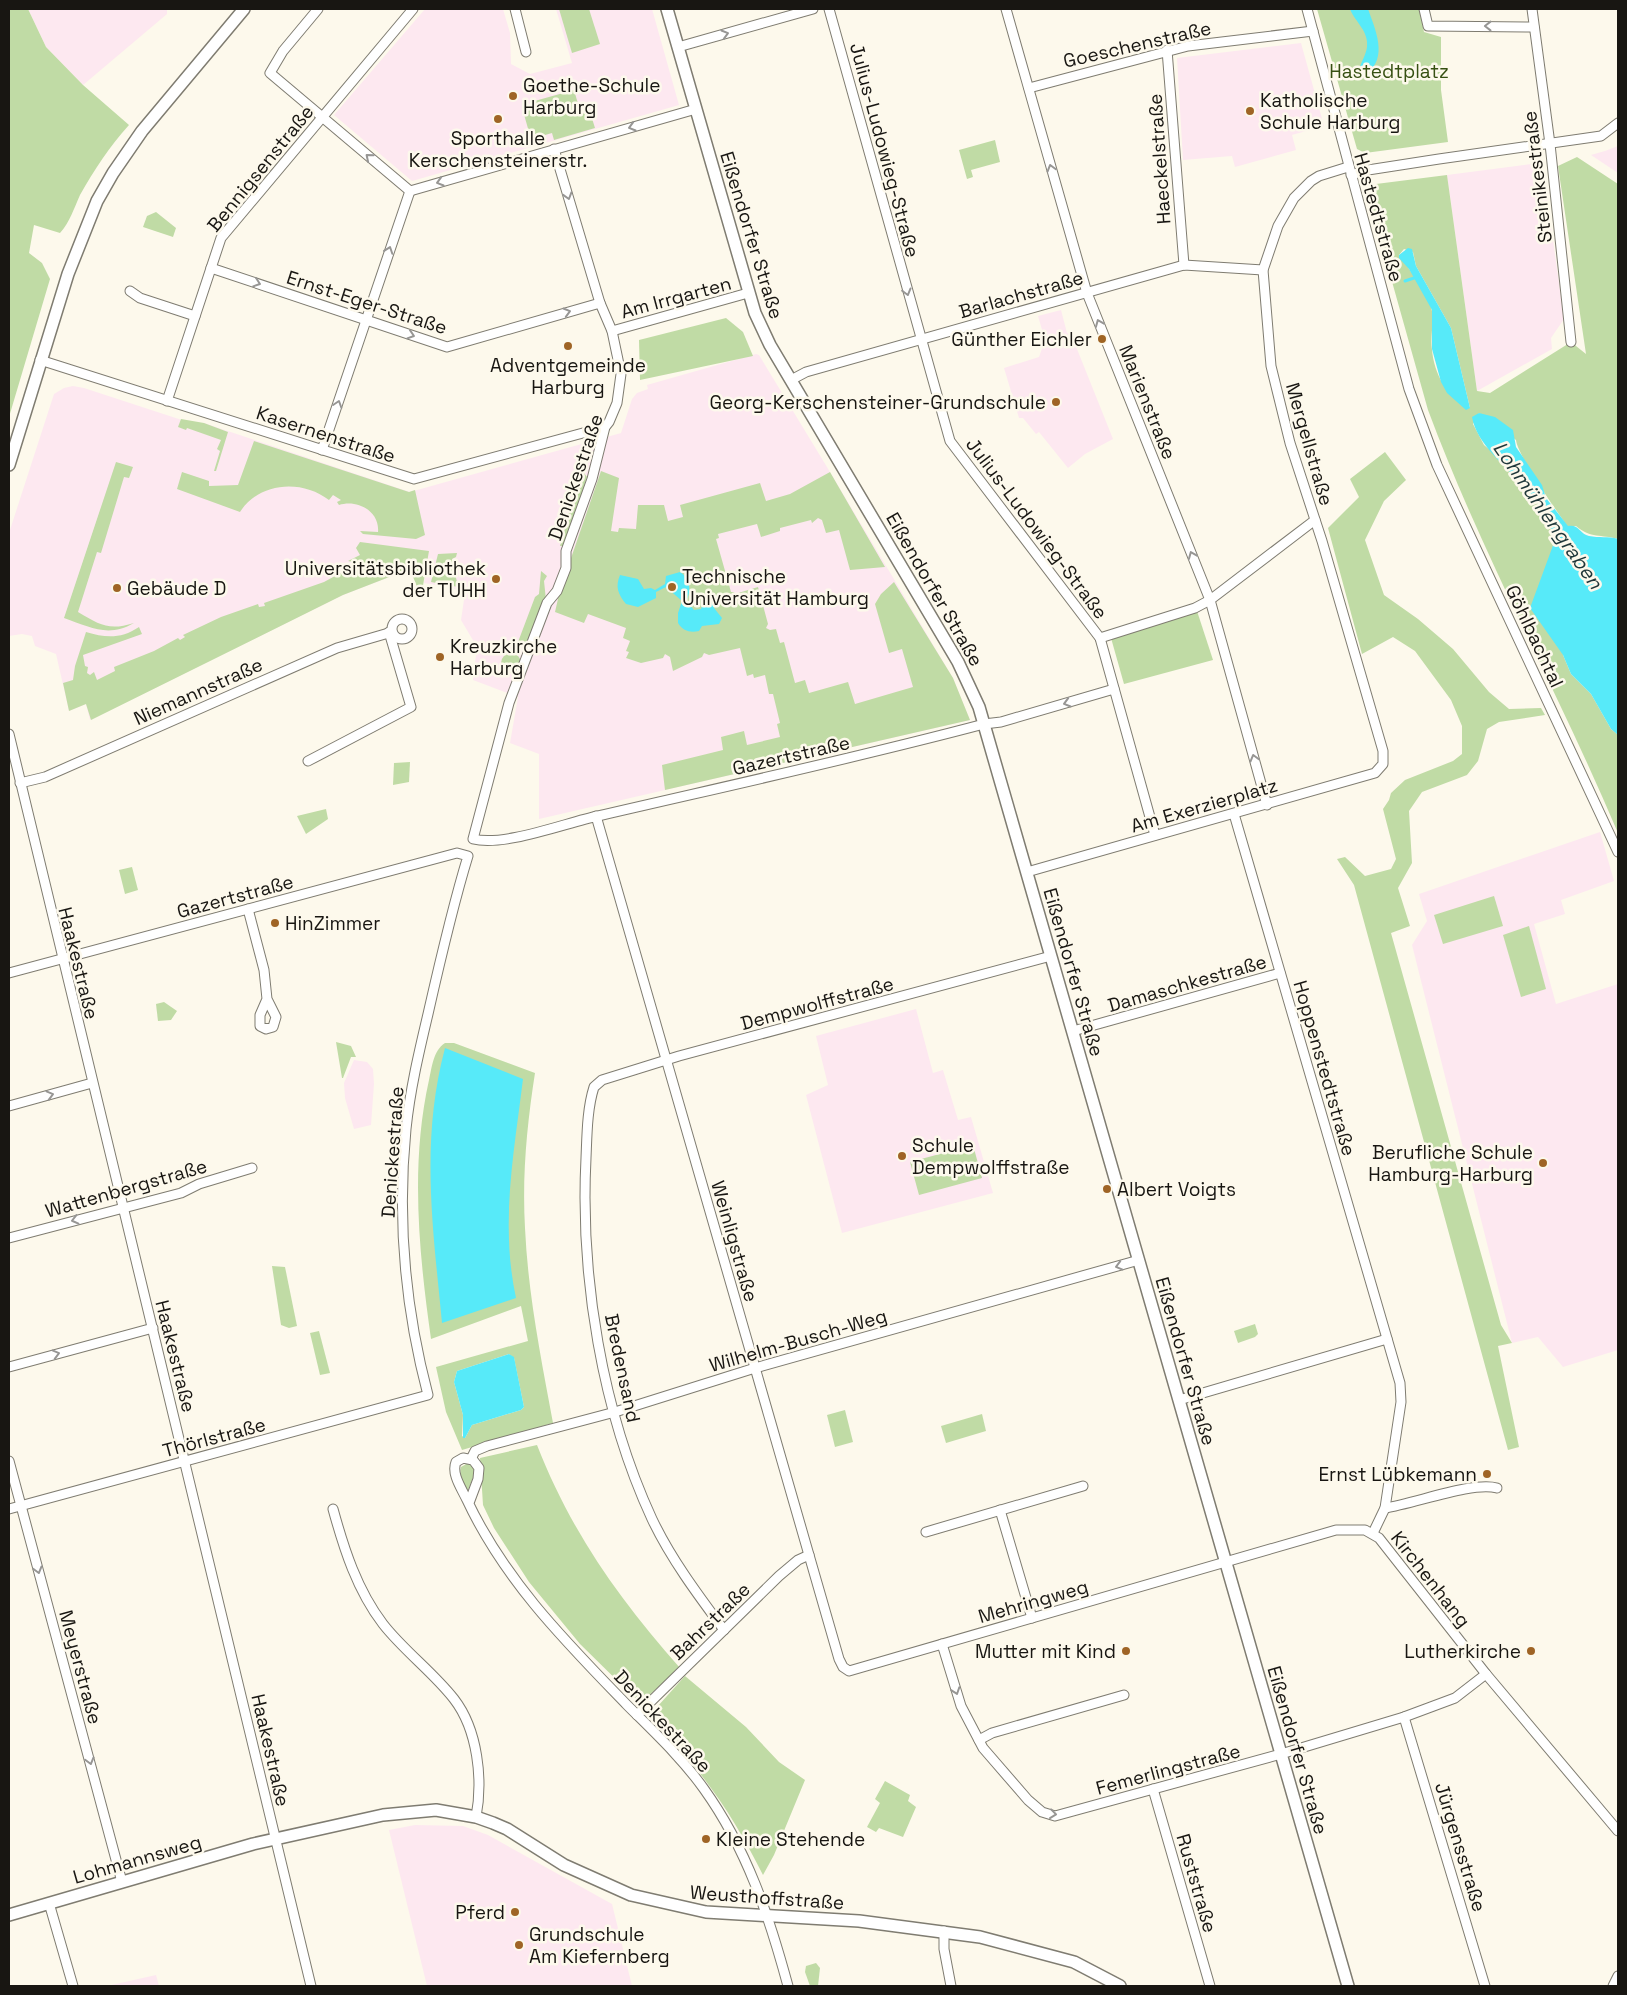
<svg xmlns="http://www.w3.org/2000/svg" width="1627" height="1995" font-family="'Space Grotesk',sans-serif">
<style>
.education{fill:#fde8f0}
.green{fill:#c0dba5;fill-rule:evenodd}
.water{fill:#57eaf9}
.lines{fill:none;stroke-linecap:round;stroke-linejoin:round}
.stream{stroke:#57eaf9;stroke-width:3}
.street-casing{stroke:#7f7c71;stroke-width:11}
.secondary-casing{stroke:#7f7c71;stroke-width:14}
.street{stroke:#fff;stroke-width:9}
.secondary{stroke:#fff;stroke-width:11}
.oneway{stroke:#979694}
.poi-dot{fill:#9f6425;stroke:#fdf9ec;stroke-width:2}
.labels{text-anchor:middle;stroke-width:5;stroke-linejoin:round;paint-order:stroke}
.street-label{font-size:19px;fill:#181612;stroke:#fdf9ec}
.park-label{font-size:19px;fill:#365012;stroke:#fdf9ec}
.poi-label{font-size:19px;fill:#181612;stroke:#fdf9ec;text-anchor:start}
.water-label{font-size:20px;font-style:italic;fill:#1e3639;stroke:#fdf9ec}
</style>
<rect width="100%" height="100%" fill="#fdf9ec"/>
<g class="education">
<polygon points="28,9 167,9 167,14 83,85 46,47"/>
<polygon points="425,9 503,9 510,33 511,64 530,74 572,63 556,9 652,9 679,105 412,181 334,115"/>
<polygon points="1301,43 1324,126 1292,135 1296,150 1235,167 1232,156 1183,160 1177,58"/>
<polygon points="1618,146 1618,173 1591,155 1605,151"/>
<polygon points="1531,164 1543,169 1564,319 1551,338 1552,349 1477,391 1447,175"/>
<polygon points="1061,310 1067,333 1071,334 1113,439 1085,454 1068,468 1039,432 1036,434 1023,418 1019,418 1004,368 1039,357 1045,340 1038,316"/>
<polygon points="756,354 759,355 830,472 953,678 970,720 539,819 539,754 510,743 518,697 473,680 477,647 461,620 465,593 452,588 424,583 428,562 343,595 90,720 86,704 69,711 56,654 35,646 32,636 22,634 9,636 9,533 54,394 64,388 73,386 84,388 191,423 204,423 410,492 621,433 632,399 637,393 648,389 647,385"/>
<polygon points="1600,832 1614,881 1561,900 1565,914 1534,924 1556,1004 1618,984 1618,1350 1563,1367 1538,1337 1512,1343 1412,945 1427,921 1419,894"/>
<polygon points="916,1009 933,1073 943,1070 958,1120 971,1117 993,1193 842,1233 806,1095 828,1085 816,1036"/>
<polygon points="354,1060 367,1062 373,1069 374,1084 371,1125 354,1129 345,1098 344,1083"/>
<polygon points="415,1825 463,1826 488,1835 612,1904 632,1986 427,1986 389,1830"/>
<polygon points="156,1975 159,1986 107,1986"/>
</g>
<g class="green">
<path d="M9,9H28L46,47L83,85L129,125C110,146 94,170 80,195C74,208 70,222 60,233L34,225L29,253L42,263L50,279L9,417Z"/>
<polygon points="559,9 589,9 600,44 572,53"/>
<polygon points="1317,9 1419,9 1424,32 1441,37 1441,90 1448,142 1365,153 1357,149"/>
<polygon points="574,90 581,114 590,112 595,128 554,140 552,133 531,139 523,111 533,108 531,102"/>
<polygon points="995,140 1000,162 971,170 973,177 967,179 959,150"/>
<path d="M1577,157L1618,184V539C1601,534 1591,539 1576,526L1568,527C1557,512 1517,454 1516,440L1479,413L1473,424L1484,445L1496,455L1544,511L1547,524L1555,533L1563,655L1571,674L1591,694L1611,729L1618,735V833C1558,691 1482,555 1428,410L1368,196L1372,188L1376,184L1447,175L1477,391L1490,393L1571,342L1586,354L1558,166ZM1404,249L1413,252L1416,266L1451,328L1470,408C1447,399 1434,373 1432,350C1430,337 1434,324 1432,311C1430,297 1408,267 1399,255Z"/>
<polygon points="156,212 176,228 173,237 143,227 147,216"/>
<polygon points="726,318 743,332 753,356 640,380 639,340"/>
<polygon points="181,419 204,423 228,432 216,471 214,471 220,451 217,449 221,440 187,428 186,430 178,427"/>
<path d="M254,441L409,492L415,490L425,535L416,539L363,534L360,531L378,532C380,511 357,499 339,505L337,502L341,500L333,495L329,500C302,479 259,482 240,512L177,489L182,472L209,481V486L238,485Z"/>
<polygon points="1385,452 1406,480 1384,501 1365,540 1384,595 1418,619 1453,649 1489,692 1509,709 1541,708 1545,715 1499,722 1487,729 1478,761 1467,775 1422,792 1409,811 1412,863 1398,888 1410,926 1391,933 1501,1325 1512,1343 1498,1346 1519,1447 1508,1450 1354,885 1337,859 1345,857 1365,876 1391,869 1396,859 1383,809 1389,800 1391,793 1405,780 1453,761 1462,754 1462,726 1451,700 1415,651 1393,637 1362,654 1328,528 1359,497 1350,479"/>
<path d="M116,462L133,467L129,478L124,477L101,553L97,552L78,612C100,625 109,631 134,623C108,638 90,627 64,618Z"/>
<polygon points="601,471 619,478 611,531 618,532 619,528 636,529 638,505 664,505 668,521 683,517 680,505 760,483 766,501 790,494 830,472 885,567 850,570 839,530 826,533 822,520 818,518 812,523 811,520 780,528 780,531 761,537 757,524 718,534 719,538 716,539 731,592 734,592 735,594 758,587 768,624 766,628 770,630 776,629 780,643 784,642 795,683 805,680 809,693 848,682 855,704 913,687 902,649 889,653 875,604 881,594 894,582 953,678 970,720 665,790 662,765 723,750 721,737 744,731 747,745 780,737 777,724 780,723 773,694 769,694 765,675 754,678 753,674 747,676 740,648 709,655 704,653 702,657 673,671 670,657 665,654 663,658 641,663 626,658 629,652 626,651 630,641 623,638 626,628 588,614 584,623 555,612 560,590"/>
<polygon points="584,473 587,477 564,546 560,546 569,512 567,510"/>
<path d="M360,542L429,551L421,597L410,569L343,595L91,720L86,704L69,711L63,683L73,680L75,666L86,632C106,638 121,639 139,627L142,634L83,655L85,666L88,667L87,673L90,675L94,672L97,680L115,671L114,667L154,651L178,638L180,640L185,637L183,635L221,617L258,604L259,607L265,606L264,603L324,582L346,570L347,566L350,568L353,567V562L348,561L360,555L356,548Z"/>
<polygon points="457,553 456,557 452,559 458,587 431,582 438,554"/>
<polygon points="541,571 547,576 544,581 546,600 528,643 519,646 518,642 535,597 539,594"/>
<polygon points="1197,611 1213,660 1124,684 1111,638"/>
<circle cx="511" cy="663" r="10"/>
<polygon points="410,762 409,782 393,785 394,763"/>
<polygon points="326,809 328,819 306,834 297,816"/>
<polygon points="132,867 138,890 125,894 119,870"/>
<polygon points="1494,896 1503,926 1443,944 1434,915"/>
<polygon points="1529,926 1546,989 1521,997 1503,935"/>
<polygon points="164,1002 177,1011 171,1020 158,1021 156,1004"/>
<polygon points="336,1042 351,1046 356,1057 351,1057 343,1078 342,1078"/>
<path d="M445,1043H454L535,1073C527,1124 522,1176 525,1228C528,1294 541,1358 553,1423L462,1450L446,1412L436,1367L528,1341L521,1306L431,1339C419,1254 410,1165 429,1080C432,1067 433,1051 445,1043ZM509,1354L514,1358L524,1407L521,1410L472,1425L465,1438L462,1436L463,1415L454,1382L457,1371Z"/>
<polygon points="973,1145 982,1178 919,1195 910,1162"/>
<polygon points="272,1266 285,1267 297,1326 289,1328 281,1325"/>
<polygon points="1255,1324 1258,1334 1255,1337 1238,1343 1234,1331"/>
<polygon points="319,1331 330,1373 320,1375 310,1333"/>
<polygon points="845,1410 853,1442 835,1447 827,1415"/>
<polygon points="982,1414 986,1431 946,1443 941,1426"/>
<path d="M537,1445C571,1532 619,1599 680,1668L640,1703L580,1644L529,1582L494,1528L483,1505L480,1458Z"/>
<path d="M468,1463L475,1469V1473L468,1490C462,1486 459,1473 461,1467Z"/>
<path d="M685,1676L746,1727L779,1762L805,1780L774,1855L763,1875C732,1813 699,1765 648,1717Z"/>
<polygon points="885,1781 910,1795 908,1801 916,1807 903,1837 879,1828 876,1832 867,1827 880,1803 875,1799"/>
<polygon points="816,1963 820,1968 818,1986 810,1986 805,1972 806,1966"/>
</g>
<g class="water">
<path d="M1350,9H1368C1375,29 1389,58 1366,74L1359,73V70C1361,62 1366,55 1367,47C1369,31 1355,22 1350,9Z"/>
<polygon points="1408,248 1412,249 1416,266 1451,328 1470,408 1466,410 1447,393 1441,382 1432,349 1432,310 1409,269 1399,258 1399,255"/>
<path d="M1479,413L1495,417L1513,430L1516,447L1542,485L1546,498L1568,526C1579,524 1580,534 1589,536C1599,538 1608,536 1618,539V735L1611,729L1591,694L1571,674L1563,655L1530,608L1555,540V533C1546,524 1549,520 1543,510C1525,479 1478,452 1472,417Z"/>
<path d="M680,572C690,578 692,591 686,601L694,610L701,609L705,598L709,595L714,608L722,618L719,624L702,626L699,631C690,633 683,631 678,623V613L682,601L666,587L656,592V598L638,607L626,604C618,594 615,587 620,575L638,579L644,589L651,588L655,590L665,584L666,576Z"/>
<path d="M445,1048L523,1079C514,1153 500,1224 516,1298L442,1323C433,1228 420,1142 445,1048Z"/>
<polygon points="509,1354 514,1357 524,1407 521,1410 472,1425 465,1438 463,1438 463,1415 454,1382 457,1371"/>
</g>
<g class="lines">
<polyline class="stream" points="1405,281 1417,277"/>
<defs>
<g id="street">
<polyline points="318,9 283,51 270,73 410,191 696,109"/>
<polyline points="515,9 526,52"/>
<polyline points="829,9 950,441 1100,638 1155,835"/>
<polyline points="1006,9 1087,293 1210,600 1267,805"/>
<polyline points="1307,9 1409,389 1437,465 1618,852"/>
<polyline points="1424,9 1428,26 1534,27"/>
<polyline points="1532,9 1550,144 1571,342"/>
<polyline points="678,47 813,9"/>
<polyline points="1167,50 1184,265"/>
<polyline points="1029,88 1188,46 1313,31"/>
<path d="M554,149L600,303L612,331L621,374L617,403L609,422L605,427L592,479L566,551V568L557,591L547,603L509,703L473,839C504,847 565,823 598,816C727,786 856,758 984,724L1001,722L1114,689"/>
<polyline points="1351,175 1368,170 1439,159 1601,136 1618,123"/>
<polyline points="211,268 447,347 600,303"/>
<polyline points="130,291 140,298 195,316"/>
<polyline points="612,331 748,293"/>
<polyline points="40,360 414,479 605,427"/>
<polyline points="791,380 806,372 1184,265 1263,270"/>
<polyline points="167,401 221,238 413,9"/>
<polyline points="322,450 410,191"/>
<circle cx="402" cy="629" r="10"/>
<polyline points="1100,638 1195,608 1210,600 1315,520"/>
<polyline points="9,734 311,1986"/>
<polyline points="308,761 411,707 389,632"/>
<polyline points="20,783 45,777 337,648 392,632"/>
<polyline points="1234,814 1400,1383 1401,1402 1385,1508 1373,1533"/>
<polyline points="596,816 809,1555 839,1659 843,1667 849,1671 1336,1530 1365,1530 1379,1538 1486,1674 1618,1831"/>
<polyline points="1027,872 1375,773 1383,764 1383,751 1322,541 1290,443 1271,366 1263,270 1278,226 1294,198 1311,181 1319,176 1348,167"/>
<polyline points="248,909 264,970 267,999 276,1017 273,1027 266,1029 260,1026 260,1015 267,999"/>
<path d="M9,973L457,853L468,856C452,908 440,961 428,1014C419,1052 410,1090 406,1129C397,1219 405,1308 428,1395L9,1509"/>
<polyline points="1073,1031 1280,973"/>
<polyline points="9,1106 92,1083"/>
<polyline points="9,1238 181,1193 199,1184 252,1168"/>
<polyline points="9,1367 153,1328"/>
<polyline points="1179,1400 1387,1339"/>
<polyline points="471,1459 475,1451 487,1446 615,1412 755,1368 1139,1260"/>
<polyline points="9,1461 122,1882"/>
<path d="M469,1503L478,1479L479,1468L473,1460L463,1458L456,1462C451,1474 462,1489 467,1500C505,1581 566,1642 627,1705C654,1732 682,1758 704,1789C747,1849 769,1916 788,1986"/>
<path d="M1385,1508C1414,1504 1473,1481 1497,1488"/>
<path d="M333,1509C344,1549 357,1590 383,1624C404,1651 433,1672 454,1699C478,1730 483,1780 476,1817"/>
<polyline points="1000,1510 1032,1618"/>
<polyline points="926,1532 1083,1486"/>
<path d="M724,1630C698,1595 671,1559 652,1519C602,1411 580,1277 586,1158C587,1135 587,1109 594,1087L602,1080L679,1056L1051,956"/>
<polyline points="942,1644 961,1706 983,1748 1028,1800 1042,1812 1055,1816 1281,1754 1404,1717 1455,1698 1486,1674"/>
<polyline points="637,1715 779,1576 798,1560 809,1555"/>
<polyline points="1404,1717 1485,1986"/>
<polyline points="979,1740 992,1733 1124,1695"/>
<polyline points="1153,1789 1210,1986"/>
<polyline points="49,1903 73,1986"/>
<polyline points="944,1931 944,1949 951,1986"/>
<polyline points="1613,1986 1618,1976"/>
</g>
<g id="secondary">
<polyline points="667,9 755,313 770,345 958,662 979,707 1348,1986"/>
<polyline points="9,465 68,274 97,201 113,173 142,131 244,9"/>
<polyline points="9,1915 253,1844 383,1815 436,1810 476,1817 493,1823 507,1829 564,1865 631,1895 706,1912 859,1921 980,1937 1074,1962 1120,1986"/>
</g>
</defs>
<use href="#street" class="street-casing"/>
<use href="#secondary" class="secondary-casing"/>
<use href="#street" class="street"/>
<use href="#secondary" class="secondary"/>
</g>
<defs><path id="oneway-chevron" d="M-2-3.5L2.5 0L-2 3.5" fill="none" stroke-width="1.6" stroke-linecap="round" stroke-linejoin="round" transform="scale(1.25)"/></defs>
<g class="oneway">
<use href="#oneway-chevron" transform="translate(1488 26) rotate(-180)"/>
<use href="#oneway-chevron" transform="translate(725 34) rotate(-16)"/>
<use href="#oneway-chevron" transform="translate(632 127) rotate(164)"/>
<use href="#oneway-chevron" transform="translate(369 157) rotate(-140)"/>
<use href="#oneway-chevron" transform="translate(1051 168) rotate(-106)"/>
<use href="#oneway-chevron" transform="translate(440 182) rotate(164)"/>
<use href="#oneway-chevron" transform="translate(568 196) rotate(73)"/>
<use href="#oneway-chevron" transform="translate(389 250) rotate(-71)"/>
<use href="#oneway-chevron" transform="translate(257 283) rotate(19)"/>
<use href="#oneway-chevron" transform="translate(907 292) rotate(75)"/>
<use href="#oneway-chevron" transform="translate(567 312) rotate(-16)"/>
<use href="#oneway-chevron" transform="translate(1099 323) rotate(-112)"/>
<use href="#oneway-chevron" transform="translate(411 335) rotate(18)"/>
<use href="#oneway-chevron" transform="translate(338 404) rotate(-72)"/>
<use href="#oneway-chevron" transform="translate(1192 555) rotate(-112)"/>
<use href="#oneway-chevron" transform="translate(1067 703) rotate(164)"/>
<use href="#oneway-chevron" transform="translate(1254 758) rotate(-105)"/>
<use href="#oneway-chevron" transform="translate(50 1095) rotate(-15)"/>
<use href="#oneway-chevron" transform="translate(75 1220) rotate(166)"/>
<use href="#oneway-chevron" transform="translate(1119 1266) rotate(165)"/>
<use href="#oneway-chevron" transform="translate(56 1354) rotate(-15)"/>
<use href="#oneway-chevron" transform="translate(38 1570) rotate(75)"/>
<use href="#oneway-chevron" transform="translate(956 1691) rotate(71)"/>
<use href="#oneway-chevron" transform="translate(90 1761) rotate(75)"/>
<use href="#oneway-chevron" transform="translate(1053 1814) rotate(7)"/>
</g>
<g class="poi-dot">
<circle cx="513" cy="96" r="5"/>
<circle cx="1250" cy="111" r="5"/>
<circle cx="498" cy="119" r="5"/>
<circle cx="1102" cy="339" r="5"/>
<circle cx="568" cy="346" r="5"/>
<circle cx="1056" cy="402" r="5"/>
<circle cx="496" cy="579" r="5"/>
<circle cx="672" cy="587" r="5"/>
<circle cx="117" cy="588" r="5"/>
<circle cx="440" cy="657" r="5"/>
<circle cx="275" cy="923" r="5"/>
<circle cx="902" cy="1156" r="5"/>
<circle cx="1543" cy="1163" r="5"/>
<circle cx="1107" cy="1189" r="5"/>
<circle cx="1487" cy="1474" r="5"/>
<circle cx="1126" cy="1651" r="5"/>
<circle cx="1531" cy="1651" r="5"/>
<circle cx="706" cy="1839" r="5"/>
<circle cx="515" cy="1912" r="5"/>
<circle cx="519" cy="1945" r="5"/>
</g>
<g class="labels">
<g class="street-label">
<text transform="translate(1137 44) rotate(-13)" y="7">Goeschenstraße</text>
<text transform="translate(885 150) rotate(75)" y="7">Julius-Ludowieg-Straße</text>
<text transform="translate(1159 159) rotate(-94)" y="7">Haeckelstraße</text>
<text transform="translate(260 168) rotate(-51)" y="7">Bennigsenstraße</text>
<text transform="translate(1537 177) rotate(-97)" y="7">Steinikestraße</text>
<text transform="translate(1379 217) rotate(74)" y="7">Hastedtstraße</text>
<text transform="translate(752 235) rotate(73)" y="7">Eißendorfer Straße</text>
<text transform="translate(1021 294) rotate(-16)" y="7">Barlachstraße</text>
<text transform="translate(676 297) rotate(-15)" y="7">Am Irrgarten</text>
<text transform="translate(367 302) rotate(18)" y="7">Ernst-Eger-Straße</text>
<text transform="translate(1148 402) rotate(68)" y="7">Marienstraße</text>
<text transform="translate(326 434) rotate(18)" y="7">Kasernenstraße</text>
<text transform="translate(1310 444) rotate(74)" y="7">Mergellstraße</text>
<text transform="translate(575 477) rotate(-71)" y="7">Denickestraße</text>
<text transform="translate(1037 528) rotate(53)" y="7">Julius-Ludowieg-Straße</text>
<text transform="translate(935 589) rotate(60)" y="7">Eißendorfer Straße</text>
<text transform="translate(1535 636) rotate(65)" y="7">Göhlbachtal</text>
<text transform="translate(198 691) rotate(-24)" y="7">Niemannstraße</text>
<text transform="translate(791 755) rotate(-13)" y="7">Gazertstraße</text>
<text transform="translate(1204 805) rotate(-16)" y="7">Am Exerzierplatz</text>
<text transform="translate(235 896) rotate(-15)" y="7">Gazertstraße</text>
<text transform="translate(79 963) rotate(76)" y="7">Haakestraße</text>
<text transform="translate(1074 972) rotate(74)" y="7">Eißendorfer Straße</text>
<text transform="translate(1187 983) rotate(-16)" y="7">Damaschkestraße</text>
<text transform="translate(817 1003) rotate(-15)" y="7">Dempwolffstraße</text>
<text transform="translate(1325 1068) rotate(74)" y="7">Hoppenstedtstraße</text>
<text transform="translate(392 1152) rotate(-86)" y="7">Denickestraße</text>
<text transform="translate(126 1188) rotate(-16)" y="7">Wattenbergstraße</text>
<text transform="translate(735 1241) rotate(74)" y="7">Weinligstraße</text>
<text transform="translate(798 1340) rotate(-16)" y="7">Wilhelm-Busch-Weg</text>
<text transform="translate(176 1356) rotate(76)" y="7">Haakestraße</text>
<text transform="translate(1186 1361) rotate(74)" y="7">Eißendorfer Straße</text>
<text transform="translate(623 1368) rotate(78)" y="7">Bredensand</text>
<text transform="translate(214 1437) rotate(-15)" y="7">Thörlstraße</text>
<text transform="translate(1431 1579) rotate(52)" y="7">Kirchenhang</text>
<text transform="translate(1033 1601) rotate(-16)" y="7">Mehringweg</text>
<text transform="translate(710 1621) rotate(-44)" y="7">Bahrstraße</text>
<text transform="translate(81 1667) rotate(75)" y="7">Meyerstraße</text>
<text transform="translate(663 1721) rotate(47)" y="7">Denickestraße</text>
<text transform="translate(271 1750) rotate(77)" y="7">Haakestraße</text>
<text transform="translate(1298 1750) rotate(74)" y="7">Eißendorfer Straße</text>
<text transform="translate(1168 1769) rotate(-15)" y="7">Femerlingstraße</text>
<text transform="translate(1461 1847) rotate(73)" y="7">Jürgensstraße</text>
<text transform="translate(137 1859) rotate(-16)" y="7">Lohmannsweg</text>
<text transform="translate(1197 1883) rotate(74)" y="7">Ruststraße</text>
<text transform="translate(767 1897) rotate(4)" y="7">Weusthoffstraße</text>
</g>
<g class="park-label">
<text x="1389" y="78">Hastedtplatz</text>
</g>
<g class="poi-label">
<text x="523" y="92">Goethe-Schule<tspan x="523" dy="22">Harburg</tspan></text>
<text x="1260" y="107">Katholische<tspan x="1260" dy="22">Schule Harburg</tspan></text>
<text x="498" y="145" text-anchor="middle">Sporthalle<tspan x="498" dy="22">Kerschensteinerstr.</tspan></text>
<text x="1092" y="346" text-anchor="end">Günther Eichler</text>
<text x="568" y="372" text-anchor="middle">Adventgemeinde<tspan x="568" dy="22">Harburg</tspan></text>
<text x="1046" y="409" text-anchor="end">Georg-Kerschensteiner-Grundschule</text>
<text x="486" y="575" text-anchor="end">Universitätsbibliothek<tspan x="486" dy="22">der TUHH</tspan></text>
<text x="682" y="583">Technische<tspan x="682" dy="22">Universität Hamburg</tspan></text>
<text x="127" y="595">Gebäude D</text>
<text x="450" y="653">Kreuzkirche<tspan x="450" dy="22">Harburg</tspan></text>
<text x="285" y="930">HinZimmer</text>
<text x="912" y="1152">Schule<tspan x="912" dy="22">Dempwolffstraße</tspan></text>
<text x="1533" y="1159" text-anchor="end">Berufliche Schule<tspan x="1533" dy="22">Hamburg-Harburg</tspan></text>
<text x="1117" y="1196">Albert Voigts</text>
<text x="1477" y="1481" text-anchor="end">Ernst Lübkemann</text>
<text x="1116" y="1658" text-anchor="end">Mutter mit Kind</text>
<text x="1521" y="1658" text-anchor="end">Lutherkirche</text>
<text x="716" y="1846">Kleine Stehende</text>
<text x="505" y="1919" text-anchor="end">Pferd</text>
<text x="529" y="1941">Grundschule<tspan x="529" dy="22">Am Kiefernberg</tspan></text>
</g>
<g class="water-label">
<text transform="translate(1548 515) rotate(55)" y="7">Lohmühlengraben</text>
</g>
</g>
<rect width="1627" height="1995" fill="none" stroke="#181612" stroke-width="20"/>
</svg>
